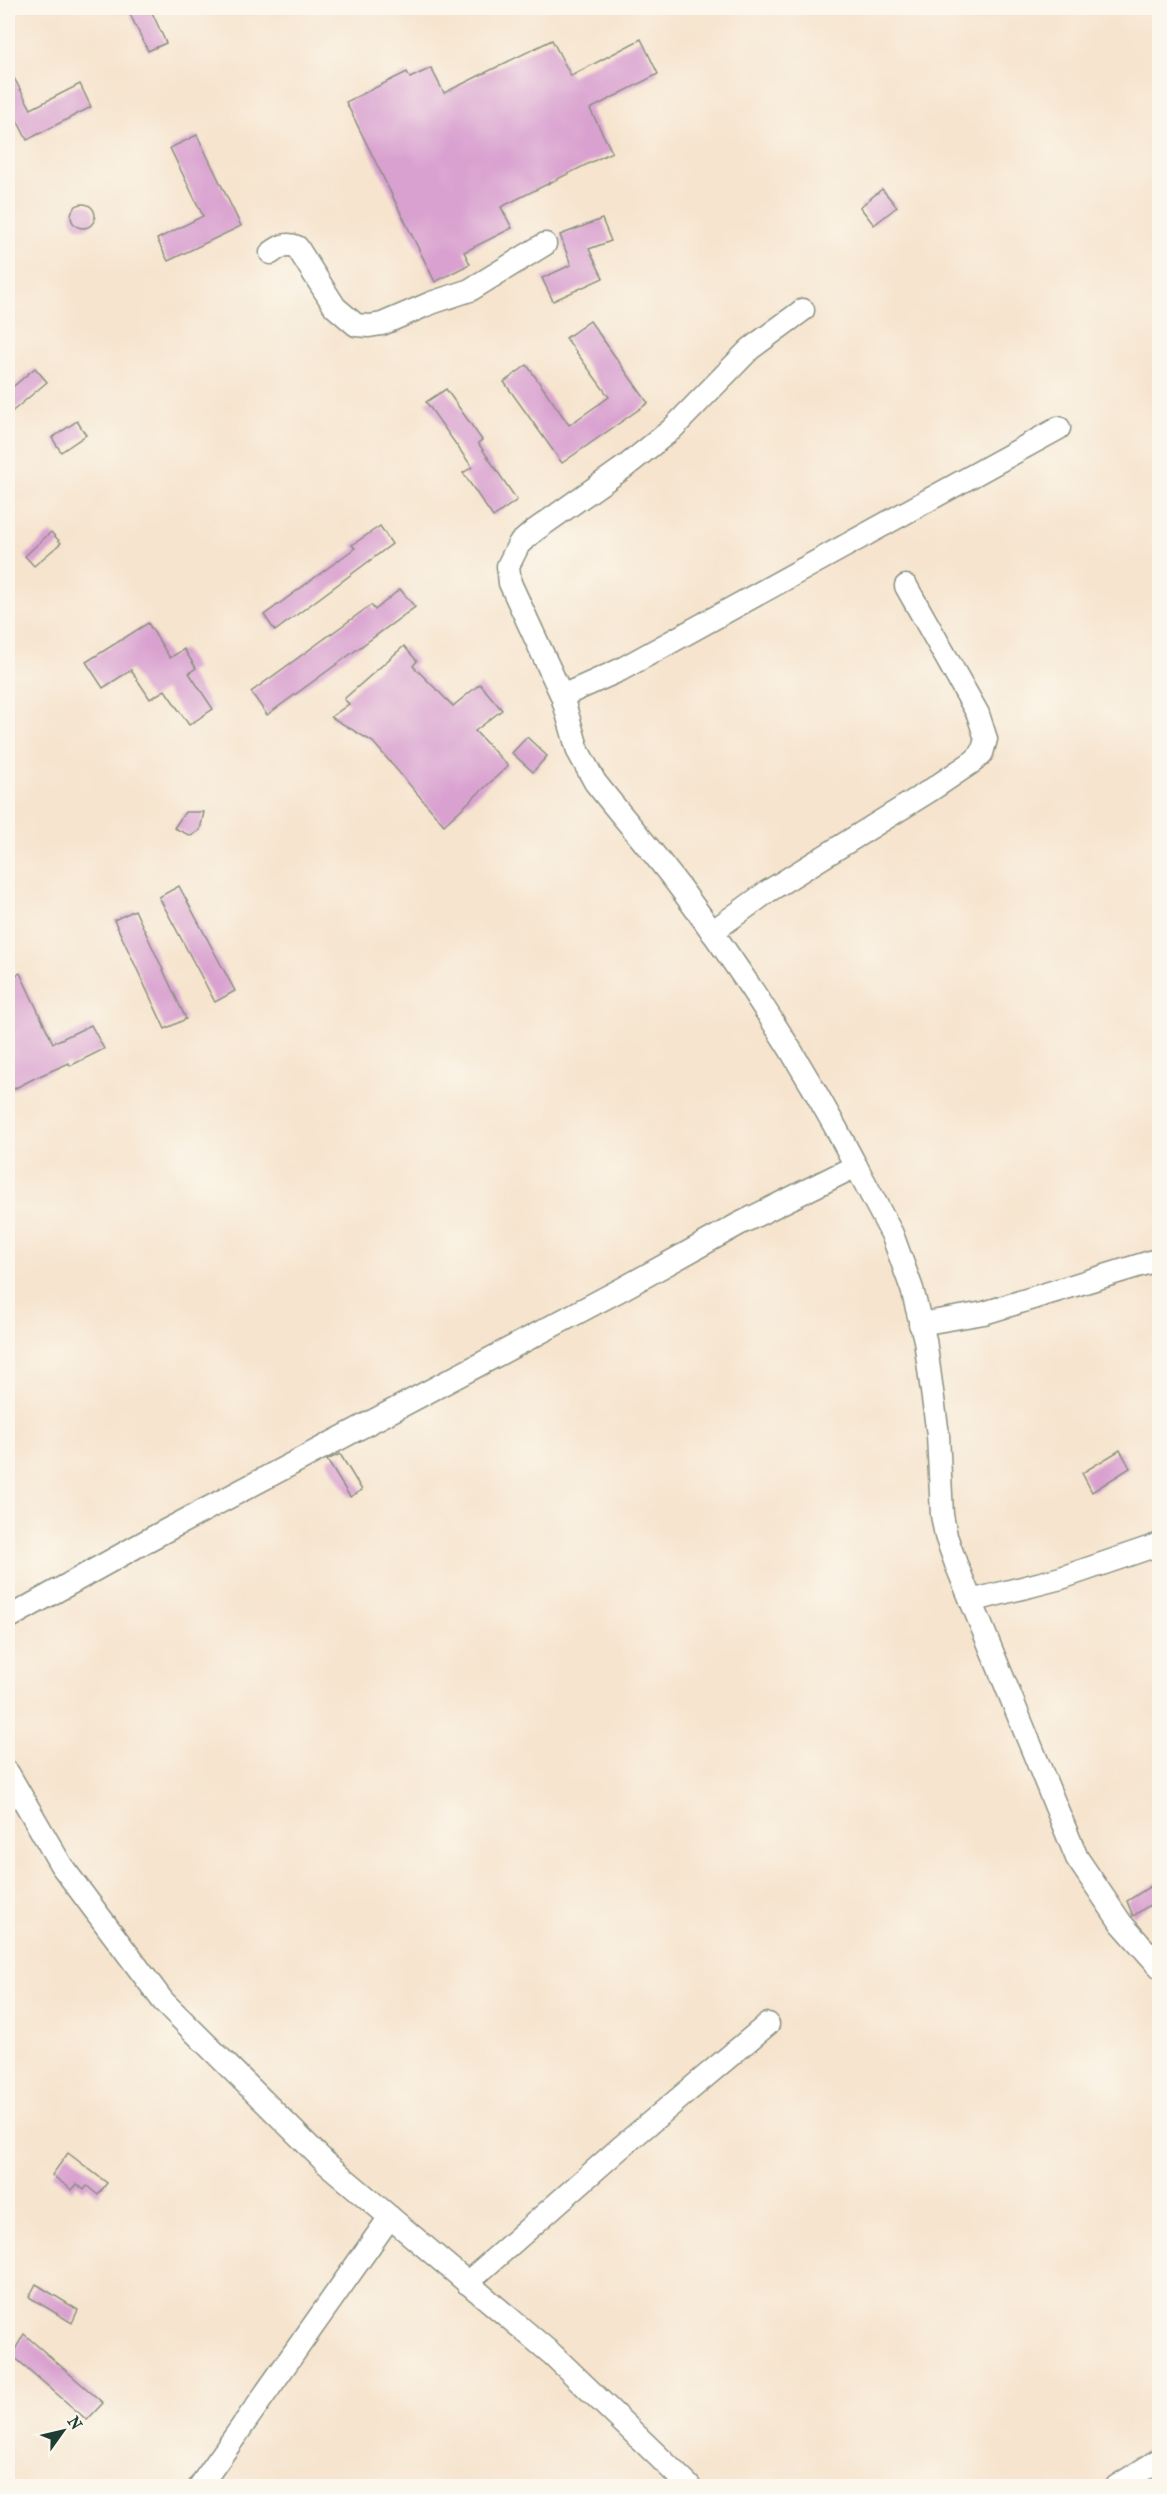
<svg xmlns="http://www.w3.org/2000/svg" width="1167" height="2494" font-family="'IM FELL French Canon',serif">
<style>
.building{fill:#d9a1d0}
.lines{fill:none;stroke-linecap:round;stroke-linejoin:round}
.minor-casing{stroke:#8a9081;stroke-width:25}
.minor{stroke:#fff;stroke-width:22}
</style>
<rect width="100%" height="100%" fill="#fbf7ec"/>
<filter id="ink" filterUnits="userSpaceOnUse"><feTurbulence type="fractalNoise" baseFrequency=".0167" numOctaves="2"/><feDisplacementMap in="SourceGraphic" scale="12" xChannelSelector="R" yChannelSelector="G"/><feConvolveMatrix kernelMatrix="1 2 1 2 8 2 1 2 1" color-interpolation-filters="sRGB"/></filter>
<filter id="wash" filterUnits="userSpaceOnUse"><feTurbulence type="fractalNoise" baseFrequency=".008" numOctaves="4" result="noise"/><feDisplacementMap in="SourceGraphic" scale="24" xChannelSelector="R" yChannelSelector="G"/><feGaussianBlur stdDeviation="1.35" result="paint"/><feColorMatrix in="noise" values="0 0 0 0 0 0 0 0 0 0 0 0 0 0 0 0 0 1.4 0 .05"/><feComposite in="paint" operator="in"/></filter>
<g filter="url(#wash)">
<rect width="100%" height="100%" fill="#f6e4ce"/>
<g id="blocks">
<g class="building">
<polygon points="127,8 150,8 166,43 148,51"/>
<polygon points="641,39 658,74 590,109 612,152 501,207 512,228 464,252 470,264 435,282 346,102 407,72 410,78 431,68 444,93 552,40 571,76"/>
<polygon points="8,67 31,109 80,84 91,107 27,140 8,102"/>
<polygon points="197,135 241,226 168,261 157,239 203,216 170,148"/>
<polygon points="882,189 897,207 874,225 860,207"/>
<circle cx="83" cy="216" r="12"/>
<polygon points="602,219 611,241 589,249 603,278 553,301 542,278 571,265 560,235"/>
<polygon points="590,321 648,403 562,463 504,382 527,365 569,425 609,397 566,338"/>
<polygon points="35,368 47,382 8,415 8,391"/>
<polygon points="446,389 482,440 478,443 517,500 493,517 463,473 472,467 426,402"/>
<polygon points="77,421 86,435 61,452 52,438"/>
<polygon points="380,526 392,544 275,631 264,615 355,548 352,545"/>
<polygon points="51,532 61,543 34,566 25,556"/>
<polygon points="400,589 415,607 267,715 251,692 371,605 375,610"/>
<polygon points="148,623 170,658 184,649 196,668 189,673 213,709 189,725 165,690 150,699 131,670 103,688 86,662"/>
<polygon points="404,646 417,661 413,666 453,706 480,684 502,710 475,731 508,766 444,825 373,742 331,717 349,704 344,699"/>
<polygon points="527,737 547,756 533,772 512,753"/>
<polygon points="185,812 204,812 200,830 191,836 174,828"/>
<polygon points="179,886 235,991 215,1002 159,897"/>
<polygon points="135,910 186,1019 165,1029 114,920"/>
<polygon points="20,973 53,1043 91,1025 104,1049 70,1066 69,1063 35,1078 8,1092 8,979"/>
<polygon points="1120,1450 1130,1468 1092,1492 1082,1473"/>
<polygon points="340,1454 362,1490 350,1497 327,1460"/>
<polygon points="1160,1880 1160,1898 1133,1916 1127,1901"/>
<polygon points="68,2153 107,2183 98,2195 87,2186 84,2190 77,2184 72,2190 52,2175"/>
<polygon points="36,2284 78,2310 72,2323 29,2297"/>
<polygon points="24,2334 103,2403 87,2420 12,2355"/>
</g>
</g>
</g>
<g filter="url(#ink)">
<use href="#blocks" fill-opacity="0" stroke="#8a9081" stroke-width="1.5"/>
<g class="lines">
<defs>
<g id="minor">
<path d="M271,253C279,247 286,242 297,247L335,307L356,325L369,326L382,324L431,303L470,290L545,244"/>
<polyline points="562,696 620,670 1059,428"/>
<polyline points="712,932 767,892 931,790 974,761 982,753 986,739 978,714 906,586"/>
<polyline points="856,1166 892,1234 912,1289 925,1340 938,1435 942,1515 946,1536 956,1564 1077,1858 1121,1923 1160,1967"/>
<polyline points="920,1324 984,1313 1160,1259"/>
<polyline points="971,1601 1061,1578 1160,1544"/>
<path d="M8,1618L150,1539L622,1289L739,1224L856,1166C806,1069 746,976 681,889C654,852 623,818 595,782L578,751L562,696L510,583L508,566L519,544L534,531L626,466L671,430L750,349L803,310"/>
<polyline points="8,1773 61,1865 163,2001 326,2163 553,2355 689,2486"/>
<polyline points="467,2283 620,2148 768,2024"/>
<polyline points="200,2486 390,2217"/>
<polyline points="1117,2486 1160,2459"/>
</g>
</defs>
<use href="#minor" class="minor-casing"/>
<use href="#minor" class="minor"/>
</g>
</g>
<rect width="1167" height="2494" fill="none" stroke="#fbf7ec" stroke-width="30"/>
<g transform="translate(63 2431) rotate(56)" stroke="#fbf7ec" stroke-width="4.5" paint-order="stroke">
<path d="M0-4.5L10 22L0 15L-10 22Z" fill="#1f3d34"/>
<text y="-9" font-size="16" font-weight="bold" text-anchor="middle" fill="#1f3d34">N</text>
</g>
</svg>
